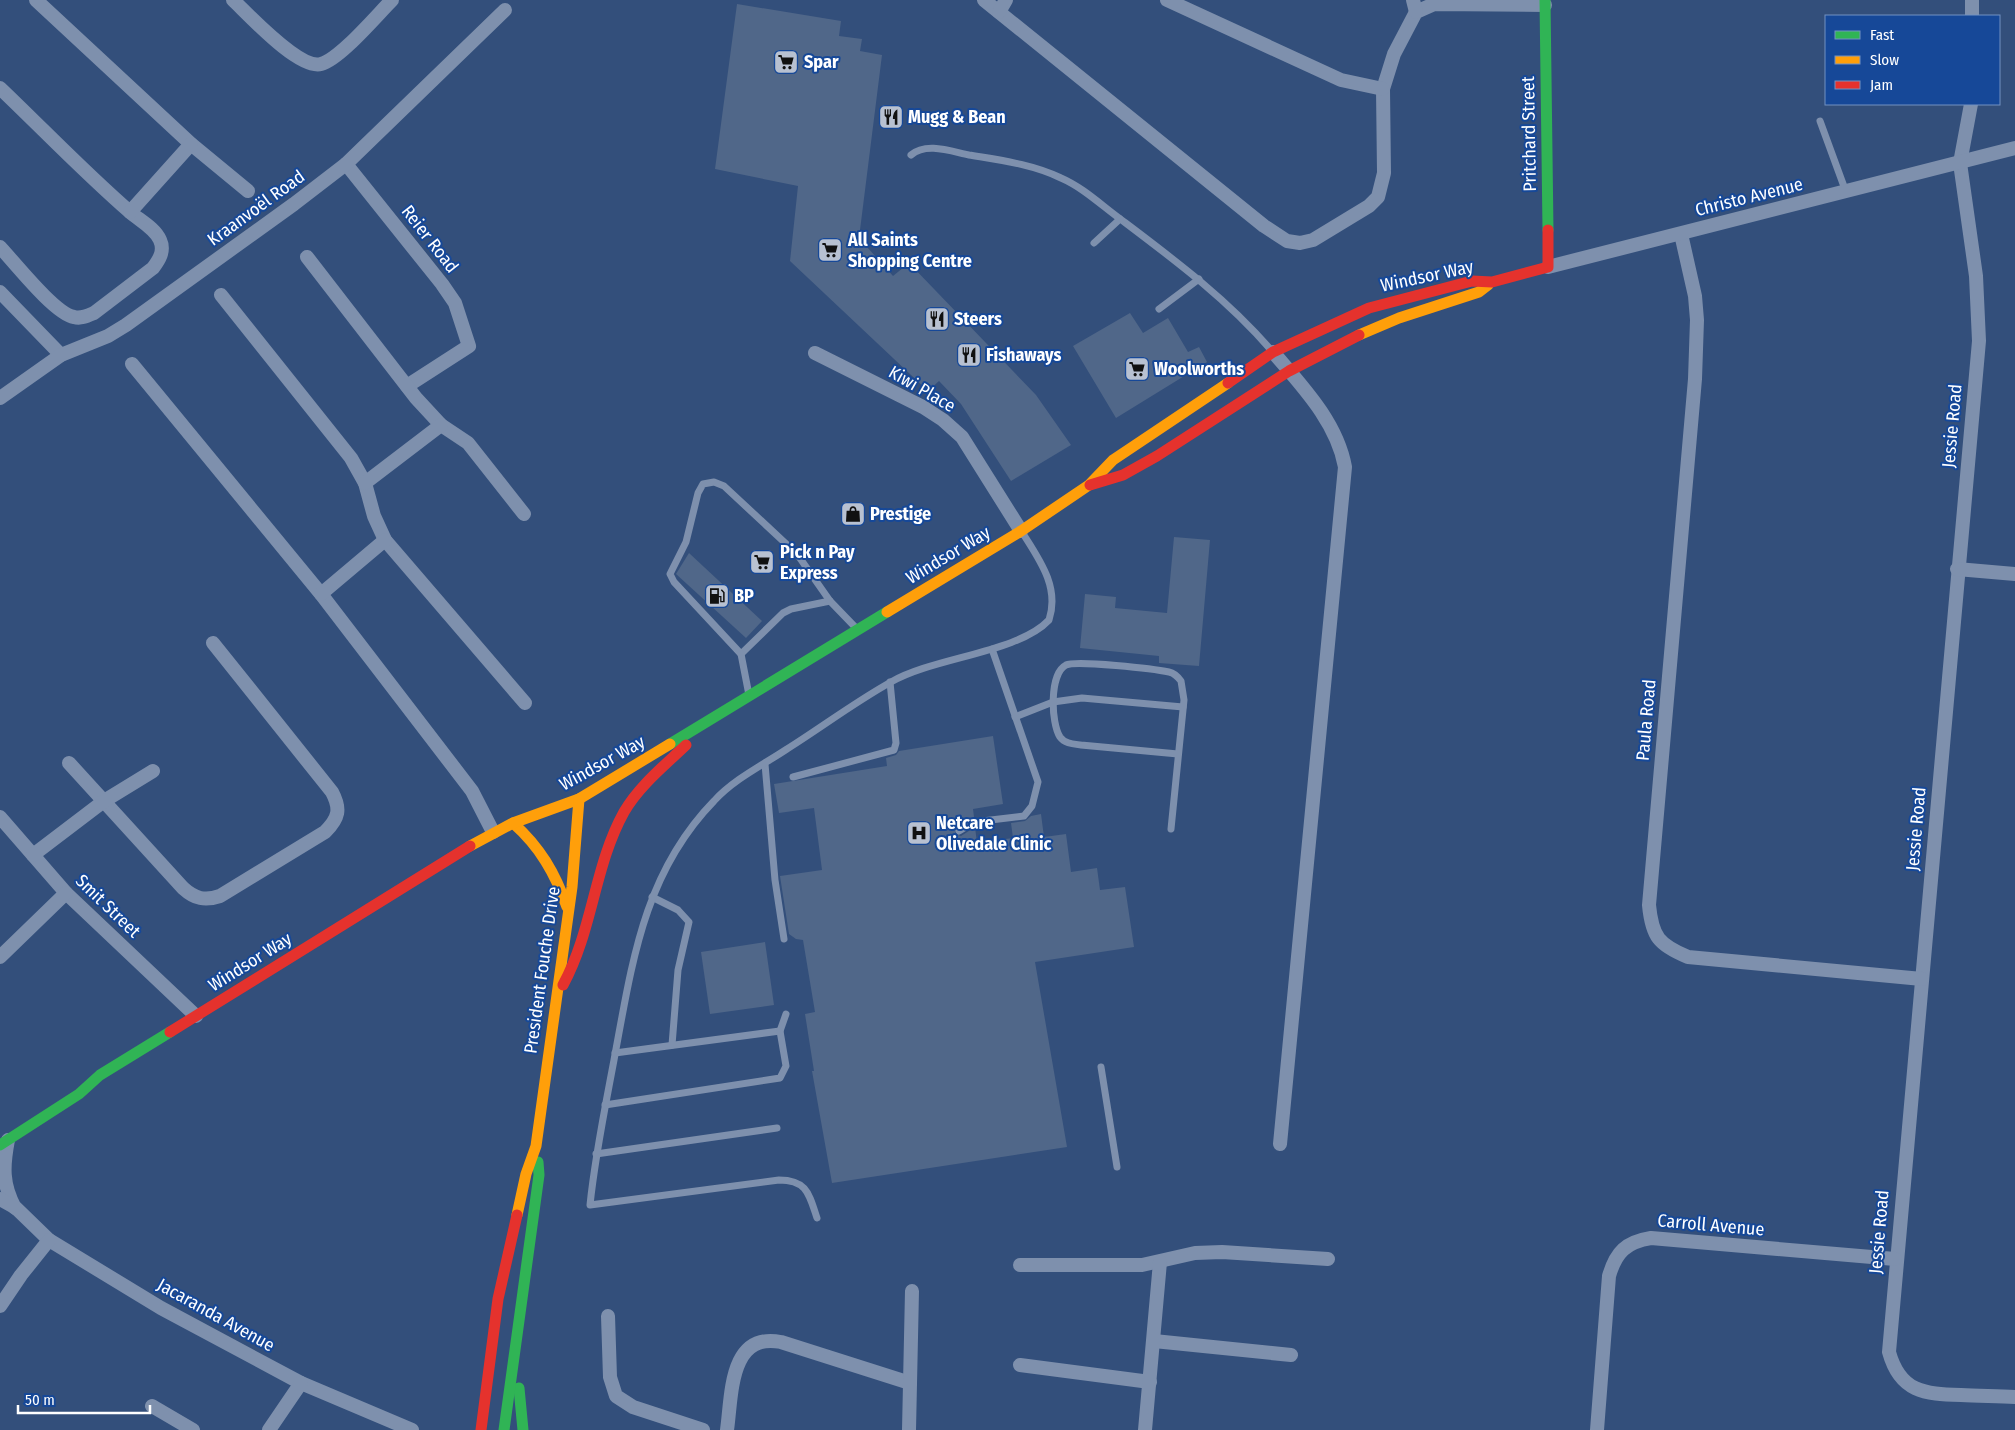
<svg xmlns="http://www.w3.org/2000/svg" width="2015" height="1430" font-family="'Fira Sans Condensed',sans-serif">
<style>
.building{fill:#506789}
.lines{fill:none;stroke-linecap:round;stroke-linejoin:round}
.lane{stroke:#7e90ad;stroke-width:7}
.street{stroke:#7e90ad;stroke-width:14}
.fast{stroke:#30b455;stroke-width:11}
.slow{stroke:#ff9f0a;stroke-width:11}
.jam{stroke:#e5322d;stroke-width:11}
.labels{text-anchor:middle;stroke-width:4;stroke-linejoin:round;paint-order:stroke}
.poi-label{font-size:18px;font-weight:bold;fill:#fff;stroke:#164898;text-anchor:start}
.street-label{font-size:18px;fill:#fff;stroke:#164898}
</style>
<rect width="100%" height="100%" fill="#334f7b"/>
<g class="building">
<polygon points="737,4 841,21 839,36 862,39 860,51 882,55 859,238 893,276 909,263 1036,395 1071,445 1011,481 961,404 939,381 928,391 790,261 798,186 715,169"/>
<polygon points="1130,313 1143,333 1168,318 1188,352 1199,347 1207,362 1116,418 1073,346"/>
<polygon points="1174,537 1210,540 1199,666 1159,663 1159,656 1080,648 1085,594 1116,597 1115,608 1167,613"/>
<polygon points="689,553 762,621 746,638 676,574"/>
<polygon points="993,736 1003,804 973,809 974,817 956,827 955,834 961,836 975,827 977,843 1013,838 1011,823 1025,821 1031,816 1041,814 1044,837 1066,834 1071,872 1097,868 1100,890 1125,887 1134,947 1035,962 1067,1147 832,1183 812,1071 814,1071 805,1014 815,1012 803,940 796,939 789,934 780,876 822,870 814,808 779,813 774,784 887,766 886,758 896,755 899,751"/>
<polygon points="765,942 774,1005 710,1014 701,952"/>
</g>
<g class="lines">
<g class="lane">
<polyline points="1820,121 1846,192"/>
<path d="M911,155C926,142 950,151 969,155C999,160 1032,164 1061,178C1084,188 1102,206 1123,221C1176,261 1228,300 1271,350"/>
<polyline points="1094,243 1120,219"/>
<polyline points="1159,309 1199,279"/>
<polyline points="741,654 783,613 791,609 830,601"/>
<polyline points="749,695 741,654 674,582 670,574 686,542 698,493 703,484 714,482 724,486 797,554 830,601 857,629"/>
<polyline points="1015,717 1053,702 1082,698 1183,707"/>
<polyline points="765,764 775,880 784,939"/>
<polyline points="793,777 894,750 896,743 890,682"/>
<path d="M1171,829L1184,700L1181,681C1178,677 1174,673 1169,672C1155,669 1076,660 1066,665C1049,674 1051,723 1060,737C1065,744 1074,744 1081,745L1178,754"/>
<polyline points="959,831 974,822 1024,816 1032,806 1038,782 992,649"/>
<polyline points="652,897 678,910 689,922 678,970 672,1045"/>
<polyline points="615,1053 780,1031"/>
<polyline points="1101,1067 1117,1167"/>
<polyline points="605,1105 780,1078 786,1066 780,1031 786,1014"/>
<polyline points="596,1154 777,1128"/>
<path d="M817,1218C809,1194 807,1180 779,1180L590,1205C595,1156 605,1108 614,1060C632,964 643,874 714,801C734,779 763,765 787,749C822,727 855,702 891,682C934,657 1018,653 1049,620C1060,587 1039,559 1022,532"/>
</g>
<g class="street">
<polyline points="36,0 191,144 248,191"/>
<path d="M233,0C249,15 299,70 321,64C340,59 377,15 392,0"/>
<polyline points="984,0 1264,226 1287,241 1300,243 1313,240 1369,206 1378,197 1384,173 1383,89 1394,54 1416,12 1434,4 1545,5"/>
<polyline points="1167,0 1341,80 1383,89"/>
<polyline points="1413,0 1416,12"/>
<polyline points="1972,0 1972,16"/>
<polyline points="999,12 1006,0"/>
<path d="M0,88C43,129 85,173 130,212C139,220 155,228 160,240C165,251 159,260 153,268L94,313C87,316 81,319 74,317C55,314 15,263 0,247"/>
<path d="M1971,104L1960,163L1976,276L1979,341L1889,1352C1900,1392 1924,1394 1961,1395C1979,1396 1997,1396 2015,1397"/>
<polyline points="346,164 442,284 455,303 469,346 407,386"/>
<polyline points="130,212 191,144"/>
<path d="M1681,234L1695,296L1697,320L1695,379L1649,905C1652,937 1659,945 1688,957L1922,979"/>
<polyline points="307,257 416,398 441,425 468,443 524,514"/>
<polyline points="1548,267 2015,148"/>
<polyline points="0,292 61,355"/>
<polyline points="221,295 351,458 365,483 374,516 385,540 525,703"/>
<path d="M1273,352C1302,386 1337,422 1345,467L1280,1144"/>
<polyline points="815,353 923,407 943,420 962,437 1021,531"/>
<polyline points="132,364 321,594 472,791 493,832"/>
<polyline points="0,398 61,355 108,336 126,325 294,204 346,164 505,10"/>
<polyline points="365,483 441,425"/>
<polyline points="1957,569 2015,574"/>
<polyline points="321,594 385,540"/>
<path d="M69,763L183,888C195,899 205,901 220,896L325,832C339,818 341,809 332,792L213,643"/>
<polyline points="0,817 66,893 196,1016"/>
<polyline points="33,855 104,801 153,771"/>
<polyline points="0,957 66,893"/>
<path d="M8,1140C3,1166 2,1184 15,1208"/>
<polyline points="0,1199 16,1208 49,1240 161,1308 301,1383 412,1430"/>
<polyline points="1020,1265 1142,1265 1195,1253 1222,1252 1328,1259"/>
<polyline points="0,1306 21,1275 49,1240"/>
<polyline points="608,1316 610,1377 616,1396 633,1407 703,1430"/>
<polyline points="1154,1341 1291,1355"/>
<polyline points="1020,1365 1150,1382"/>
<polyline points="152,1406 193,1430"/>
<polyline points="269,1430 301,1383"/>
<path d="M727,1430C732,1395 729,1332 781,1342L910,1383"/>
<polyline points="909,1430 912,1291"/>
<polyline points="1145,1430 1160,1262"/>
<path d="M1597,1430L1609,1276C1616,1252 1626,1242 1651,1238L1895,1259"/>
</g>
<g class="fast">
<polyline points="1545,0 1548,230"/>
<polyline points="670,744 887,612"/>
<polyline points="0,1145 79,1094 100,1075 170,1032"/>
<polyline points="519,1388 523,1430"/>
<polyline points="504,1430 539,1175 538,1162"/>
</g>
<g class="slow">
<polyline points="1359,335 1399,318 1479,292 1488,285"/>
<polyline points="887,612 1021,531 1089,485 1113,460 1228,383"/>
<path d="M513,823C540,847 555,873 567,907"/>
<polyline points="470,846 513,823 579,799 670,744"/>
<polyline points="517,1215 526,1174 536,1146 572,887 579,799"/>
</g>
<g class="jam">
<polyline points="1228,383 1273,352 1369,308 1472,281 1492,282 1548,267 1548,230"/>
<polyline points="1090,485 1123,475 1157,456 1289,371 1359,335"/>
<path d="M563,985C593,930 594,866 624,812C639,786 664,766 686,745"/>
<polyline points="170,1032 470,846"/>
<polyline points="481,1430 498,1299 517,1215"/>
</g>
</g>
<defs>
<symbol id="supermarket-square" viewBox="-11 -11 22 22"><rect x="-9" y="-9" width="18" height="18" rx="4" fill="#b8c1d1" stroke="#164898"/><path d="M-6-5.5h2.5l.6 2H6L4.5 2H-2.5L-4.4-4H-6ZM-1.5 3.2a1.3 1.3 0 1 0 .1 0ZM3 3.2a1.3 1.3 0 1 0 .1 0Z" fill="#111"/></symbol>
<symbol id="restaurant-square" viewBox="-11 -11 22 22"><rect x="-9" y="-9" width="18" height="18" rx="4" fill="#b8c1d1" stroke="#164898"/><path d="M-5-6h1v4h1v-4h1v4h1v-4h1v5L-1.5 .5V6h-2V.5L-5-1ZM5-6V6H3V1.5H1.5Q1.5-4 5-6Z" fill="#111"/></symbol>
<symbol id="shop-square" viewBox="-11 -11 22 22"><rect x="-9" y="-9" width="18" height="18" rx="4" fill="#b8c1d1" stroke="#164898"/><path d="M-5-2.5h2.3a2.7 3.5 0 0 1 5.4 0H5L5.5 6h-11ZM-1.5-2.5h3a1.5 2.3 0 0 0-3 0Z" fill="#111"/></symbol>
<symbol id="fuel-square" viewBox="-11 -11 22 22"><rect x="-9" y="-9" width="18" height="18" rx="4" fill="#b8c1d1" stroke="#164898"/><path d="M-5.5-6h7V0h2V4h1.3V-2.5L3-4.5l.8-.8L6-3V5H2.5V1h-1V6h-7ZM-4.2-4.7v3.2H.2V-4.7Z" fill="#111"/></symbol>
<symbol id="hospital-square" viewBox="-11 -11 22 22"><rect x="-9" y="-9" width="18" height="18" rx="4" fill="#b8c1d1" stroke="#164898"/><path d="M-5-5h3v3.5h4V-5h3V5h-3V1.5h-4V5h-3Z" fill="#111"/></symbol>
</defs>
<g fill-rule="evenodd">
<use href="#supermarket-square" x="772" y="48" width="28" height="28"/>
<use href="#restaurant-square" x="877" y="103" width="28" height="28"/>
<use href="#supermarket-square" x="816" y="236" width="28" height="28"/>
<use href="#restaurant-square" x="923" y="305" width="28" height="28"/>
<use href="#restaurant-square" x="955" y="341" width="28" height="28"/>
<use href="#supermarket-square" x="1123" y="355" width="28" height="28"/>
<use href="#shop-square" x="839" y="500" width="28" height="28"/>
<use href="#supermarket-square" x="748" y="548" width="28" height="28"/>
<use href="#fuel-square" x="703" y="582" width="28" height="28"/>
<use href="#hospital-square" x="905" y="819" width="28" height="28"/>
</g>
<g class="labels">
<g class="poi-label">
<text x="804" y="68">Spar</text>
<text x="908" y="123">Mugg &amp; Bean</text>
<text x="848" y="246">All Saints<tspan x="848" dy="21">Shopping Centre</tspan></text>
<text x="954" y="325">Steers</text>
<text x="986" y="361">Fishaways</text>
<text x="1154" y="375">Woolworths</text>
<text x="870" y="520">Prestige</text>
<text x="780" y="558">Pick n Pay<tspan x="780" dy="21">Express</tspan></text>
<text x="734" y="602">BP</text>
<text x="936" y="829">Netcare<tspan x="936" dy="21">Olivedale Clinic</tspan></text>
</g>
<g class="street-label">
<text transform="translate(1529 134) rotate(-91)" y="6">Pritchard Street</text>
<text transform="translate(1749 197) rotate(-14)" y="6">Christo Avenue</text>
<text transform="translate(256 208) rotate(-36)" y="6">Kraanvoël Road</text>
<text transform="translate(430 239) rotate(52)" y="6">Reier Road</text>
<text transform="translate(1427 276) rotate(-12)" y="6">Windsor Way</text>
<text transform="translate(922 389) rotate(30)" y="6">Kiwi Place</text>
<text transform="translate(1952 426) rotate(-85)" y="6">Jessie Road</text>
<text transform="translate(948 555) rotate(-31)" y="6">Windsor Way</text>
<text transform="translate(1646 720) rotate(-85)" y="6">Paula Road</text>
<text transform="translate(602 763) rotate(-29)" y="6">Windsor Way</text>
<text transform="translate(1916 829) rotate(-85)" y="6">Jessie Road</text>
<text transform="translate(108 906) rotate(44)" y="6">Smit Street</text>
<text transform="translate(250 962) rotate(-32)" y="6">Windsor Way</text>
<text transform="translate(542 970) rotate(-82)" y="6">President Fouche Drive</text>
<text transform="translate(1711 1225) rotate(5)" y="6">Carroll Avenue</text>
<text transform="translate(1879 1232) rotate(-85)" y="6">Jessie Road</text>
<text transform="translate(216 1315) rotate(29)" y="6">Jacaranda Avenue</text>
</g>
</g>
<rect x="1825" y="15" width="175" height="90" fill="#164898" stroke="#7391c1"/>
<rect x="1835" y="31" width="25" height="8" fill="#30b455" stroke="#7391c1"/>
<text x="1870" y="40" font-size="15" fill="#ffffff">Fast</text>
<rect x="1835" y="56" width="25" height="8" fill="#ff9f0a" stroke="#7391c1"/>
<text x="1870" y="65" font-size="15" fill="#ffffff">Slow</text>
<rect x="1835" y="81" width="25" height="8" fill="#e5322d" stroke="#7391c1"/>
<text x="1870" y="90" font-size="15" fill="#ffffff">Jam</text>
<path d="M18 1405v8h132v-8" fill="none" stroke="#ffffff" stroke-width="2.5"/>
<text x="25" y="1405" font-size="15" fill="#ffffff" stroke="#164898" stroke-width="4" paint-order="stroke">50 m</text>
</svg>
